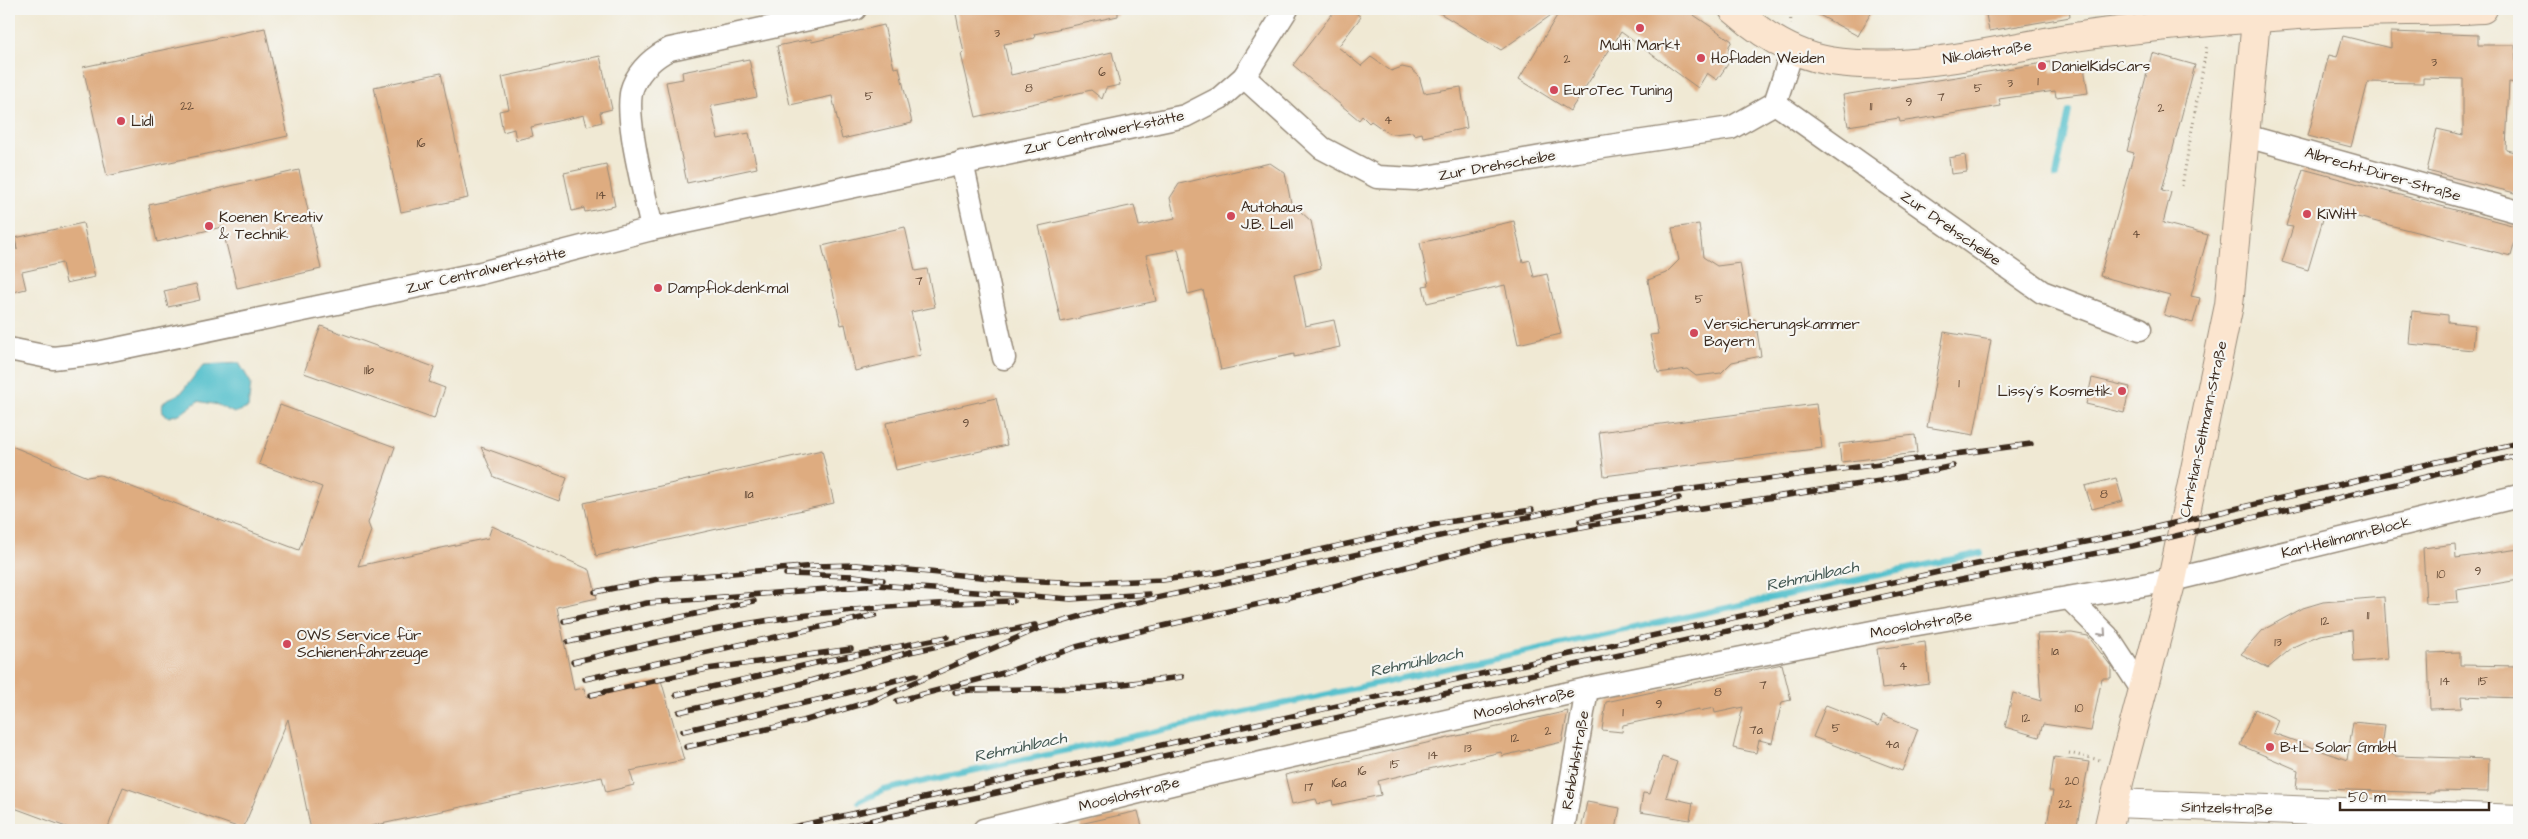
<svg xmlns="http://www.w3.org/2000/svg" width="2528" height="839" font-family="'Architects Daughter',sans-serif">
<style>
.water{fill:#53c0cc;stroke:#477575}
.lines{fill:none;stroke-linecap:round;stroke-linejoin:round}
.stream{stroke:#53c0cc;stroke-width:6}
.building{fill:#deac80}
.minor-casing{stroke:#968a79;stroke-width:25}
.tertiary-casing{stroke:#968a79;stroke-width:30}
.secondary-casing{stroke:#968a79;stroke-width:30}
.path{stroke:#968a79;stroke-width:3;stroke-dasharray:1 4;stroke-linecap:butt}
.minor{stroke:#fff;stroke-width:22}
.tertiary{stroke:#fff;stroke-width:28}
.secondary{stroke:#fbe5cf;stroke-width:28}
.rail-casing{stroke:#3b2a1e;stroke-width:5.5}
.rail{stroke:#f6f6f2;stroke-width:4;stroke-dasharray:11;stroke-linecap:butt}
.oneway{stroke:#a79f9a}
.poi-dot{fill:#d1495b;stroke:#f6f6f2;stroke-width:2}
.labels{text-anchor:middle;stroke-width:4.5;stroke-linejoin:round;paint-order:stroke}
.number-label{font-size:12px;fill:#644a36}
.poi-label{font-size:15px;fill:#3b2a1e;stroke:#f6f6f2;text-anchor:start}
.street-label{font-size:15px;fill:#3b2a1e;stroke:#f6f6f2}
.water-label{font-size:16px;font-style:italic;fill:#425752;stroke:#f6f6f2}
</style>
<rect width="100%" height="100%" fill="#f6f6f2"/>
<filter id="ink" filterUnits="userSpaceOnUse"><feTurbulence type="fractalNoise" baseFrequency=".02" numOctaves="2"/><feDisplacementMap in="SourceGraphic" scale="10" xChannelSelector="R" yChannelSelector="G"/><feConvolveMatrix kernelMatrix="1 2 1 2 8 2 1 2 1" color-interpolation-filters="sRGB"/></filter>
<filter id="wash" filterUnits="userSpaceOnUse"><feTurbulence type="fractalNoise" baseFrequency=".0096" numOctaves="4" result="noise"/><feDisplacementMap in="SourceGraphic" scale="20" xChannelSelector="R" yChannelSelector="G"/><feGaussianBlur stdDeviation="1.12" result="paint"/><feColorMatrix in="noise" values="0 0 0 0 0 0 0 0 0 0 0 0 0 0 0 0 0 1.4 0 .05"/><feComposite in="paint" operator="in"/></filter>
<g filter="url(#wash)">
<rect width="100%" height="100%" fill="#f0e9d4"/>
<polygon class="water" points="239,363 251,383 248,408 234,413 218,405 198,401 182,413 169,417 163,413 162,405 166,400 181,393 203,365"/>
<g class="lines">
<g class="stream">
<polyline points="2056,176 2069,111"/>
<polyline points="859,802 884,790 1981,553"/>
</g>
</g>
<g id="blocks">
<g class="building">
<polygon points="955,9 1118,9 1118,16 1034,34 1035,38 1004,44 1011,75 1112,52 1120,85 1106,88 1102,99 1091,90 976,117 961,54 964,53"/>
<polygon points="1336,9 1351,9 1361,17 1338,47 1361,66 1371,57 1391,71 1402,67 1411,69 1419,76 1424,93 1461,87 1467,128 1423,137 1422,133 1414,135 1413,132 1393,134 1388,133 1371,121 1369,123 1362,116 1359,120 1293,65"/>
<polygon points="1433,9 1560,9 1501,50"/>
<polygon points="1561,9 1685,9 1732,41 1729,46 1728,64 1717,80 1707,73 1698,88 1621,32 1570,111 1519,79"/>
<polygon points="1808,9 1873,9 1858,36"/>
<polygon points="1985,9 2069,9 2070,17 1989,31"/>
<polygon points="884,25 894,68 899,67 912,123 842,139 832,96 790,105 777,46 811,39 812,42"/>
<polygon points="265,28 288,136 107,176 83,67"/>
<polygon points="2391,32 2478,35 2478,45 2515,45 2517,83 2509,82 2506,150 2519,153 2519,177 2515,193 2427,171 2437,129 2463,135 2463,79 2423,78 2423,83 2368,82 2351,147 2308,136 2329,55 2337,57 2343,36 2391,48"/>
<polygon points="2152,53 2195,65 2162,190 2171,192 2163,223 2208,235 2191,296 2200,298 2193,323 2164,315 2170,295 2100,276 2134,153 2127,151"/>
<polygon points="600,56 612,109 600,112 602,122 587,126 584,115 531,127 533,136 516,140 514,129 503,132 499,111 509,109 502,77"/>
<polygon points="749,59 757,97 711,106 718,139 749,133 757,168 687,183 666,82 683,79 682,72"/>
<polygon points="2050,62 2052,72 2084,67 2088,93 2056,97 2055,91 1999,99 2001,106 1900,122 1899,118 1848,126 1843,95"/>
<polygon points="441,73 468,198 401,212 374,87"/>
<polygon points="1965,155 1967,172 1951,174 1949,158"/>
<polygon points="1270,163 1285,173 1291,203 1311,221 1321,268 1294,275 1305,326 1334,320 1340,347 1294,357 1294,354 1221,370 1203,290 1188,294 1178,249 1146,255 1156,301 1061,322 1039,226 1134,205 1139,226 1175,218 1170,198 1179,184"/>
<polygon points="606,164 615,206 585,212 584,208 572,211 564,173"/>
<polygon points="2303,169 2519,227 2511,256 2326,209 2308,270 2282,262 2293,227 2286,226"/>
<polygon points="299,170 321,269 237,288 222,227 157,242 149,205"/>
<polygon points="1514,221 1523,262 1530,260 1534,277 1547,274 1561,334 1518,344 1505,285 1427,303 1423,286 1429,285 1420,243"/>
<polygon points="83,223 95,277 66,283 62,263 22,272 26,289 9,293 9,242 15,242 17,250 15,238"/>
<polygon points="1699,224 1703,257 1717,266 1740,263 1750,320 1755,319 1761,356 1732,362 1721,373 1696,376 1687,369 1658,373 1650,335 1658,334 1648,280 1666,273 1679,260 1672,228"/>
<polygon points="905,227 915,271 927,269 935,307 911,312 921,355 855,371 845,324 841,325 822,246"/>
<polygon points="196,284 200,300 168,307 164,291"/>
<polygon points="2412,311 2448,315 2448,322 2475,325 2473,350 2409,344"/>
<polygon points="321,326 434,367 429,382 445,388 434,419 304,373"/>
<polygon points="1944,332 1991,340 1974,435 1927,427"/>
<polygon points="2092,378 2130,387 2124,413 2086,404"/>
<polygon points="996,398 1007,445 896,470 886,423"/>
<polygon points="1816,404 1822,448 1604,476 1599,432"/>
<polygon points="280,405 395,447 368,523 371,531 358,566 488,538 492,526 590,570 597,598 557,607 574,690 584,688 586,697 661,680 684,760 630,771 634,785 606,792 602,777 353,830 311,830 288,719 243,829 123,787 107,830 74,830 9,806 9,445 87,477 100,475 299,550 322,487 259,464"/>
<polygon points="1915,435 1917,453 1841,462 1839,444"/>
<polygon points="481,447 567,478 559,501 494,477"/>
<polygon points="822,450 834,503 596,556 584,503"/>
<polygon points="2116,478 2123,501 2092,509 2085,486"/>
<polygon points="2455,544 2456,558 2519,549 2519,580 2457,590 2458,602 2426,604 2423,548"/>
<polygon points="2384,597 2388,659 2354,662 2352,630 2320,635 2308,640 2293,647 2268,668 2241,654 2263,630 2303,608 2323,602"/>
<polygon points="2072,633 2088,636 2111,666 2111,678 2102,678 2091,731 2043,724 2039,737 2005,727 2013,693 2041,701 2037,634"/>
<polygon points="1925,642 1929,683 1882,689 1877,649"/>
<polygon points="2460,652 2460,665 2519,666 2519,698 2461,696 2462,708 2430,709 2428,653"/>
<polygon points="1782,664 1791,700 1782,702 1772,743 1759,740 1756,753 1733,748 1743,707 1715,713 1714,708 1699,711 1699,709 1623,725 1622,732 1602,730 1606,702"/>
<polygon points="1826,705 1879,726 1883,715 1918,729 1902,771 1813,737"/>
<polygon points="2255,709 2278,720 2273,733 2347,760 2353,722 2384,725 2381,749 2396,756 2489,759 2488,792 2434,791 2434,793 2296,788 2298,770 2240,745"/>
<polygon points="1568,711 1562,742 1502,756 1501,752 1378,781 1381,795 1333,805 1332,800 1318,804 1316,799 1292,804 1285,775"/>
<polygon points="1662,757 1677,762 1666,797 1693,803 1690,820 1640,812 1643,793 1650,794"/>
<polygon points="2054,757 2089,762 2076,830 2046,830 2053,791 2049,791"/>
<polygon points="1587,802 1620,808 1616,830 1581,830"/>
<polygon points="1138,811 1143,830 1081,830 1080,824"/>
</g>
</g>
</g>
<g filter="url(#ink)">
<use href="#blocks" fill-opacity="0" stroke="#968a79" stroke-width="1"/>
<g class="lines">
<defs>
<g id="minor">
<polyline points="1244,77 1322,148 1377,177 1415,179 1576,151 1731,128 1775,103 1793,49"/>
<polyline points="1775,103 2042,292 2140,329"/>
<polyline points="2246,136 2519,212"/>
<polyline points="962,162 1004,358"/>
<path d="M652,229C646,198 622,112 633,86C640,69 655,56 670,49L855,9"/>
<polyline points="9,349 53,358 97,353 481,273 652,229 1185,116 1220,98 1244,77 1287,9"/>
<polyline points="2069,598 2107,636 2143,691"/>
<polyline points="984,830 1204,776 1587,689 1877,631 2172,580 2519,496"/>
<polyline points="1563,830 1587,689"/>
</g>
<polyline id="tertiary" points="2114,803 2519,819"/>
<g id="secondary">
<path d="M1733,9C1760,33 1793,55 1830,61C1918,75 2015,44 2102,33C2173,25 2246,18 2317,14C2373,10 2428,12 2483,9"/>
<polyline points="2108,830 2123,765 2172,580 2229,305 2256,20"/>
</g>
</defs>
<use href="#minor" class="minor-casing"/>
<use href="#tertiary" class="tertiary-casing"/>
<use href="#secondary" class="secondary-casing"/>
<g class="path">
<polyline points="1790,9 1791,24"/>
<polyline points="2182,186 2207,44"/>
<polyline points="2069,753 2100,760"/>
</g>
<use href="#minor" class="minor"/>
<use href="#tertiary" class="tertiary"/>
<use href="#secondary" class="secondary"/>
<defs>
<g id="rail">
<polyline points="1580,521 1679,498"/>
<polyline points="721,574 815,566 857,565 1001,579 1082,583 1163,580 1215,573 1447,522 1532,510"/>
<polyline points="786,574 854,576 883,580"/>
<polyline points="595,592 659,579 728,574"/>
<polyline points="564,621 647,603 877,585 1071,599 1149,594"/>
<polyline points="568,642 754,601"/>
<path d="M573,662C639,646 704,630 771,620C851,608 932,603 1013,601"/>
<polyline points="585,679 875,615"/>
<polyline points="955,692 971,690 1090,688 1182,677"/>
<polyline points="591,695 707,669 851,649"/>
<polyline points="676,695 820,662 947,637"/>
<polyline points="897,701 1007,672 1076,647 1119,636 1312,592 1500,542 1603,523 1880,481 1953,466"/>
<polyline points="679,712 789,687 910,652 1035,625"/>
<polyline points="683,731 839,695 916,675"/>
<polyline points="686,747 803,721 872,701 1037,629 1106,609 1601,501 2031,444"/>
<polyline points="780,830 1943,571 2135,532 2519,443"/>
<polyline points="829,830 1945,583 2133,546 2519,455"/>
</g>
</defs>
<use href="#rail" class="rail-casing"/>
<use href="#rail" class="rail"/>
</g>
<defs><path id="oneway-chevron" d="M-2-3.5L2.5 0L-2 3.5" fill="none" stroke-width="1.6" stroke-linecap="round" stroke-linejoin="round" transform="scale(1.25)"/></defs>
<use class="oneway" href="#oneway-chevron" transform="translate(2103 633) rotate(48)"/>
</g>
<g class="poi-dot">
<circle cx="1640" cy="28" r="5"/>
<circle cx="1701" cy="58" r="5"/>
<circle cx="2042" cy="66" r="5"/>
<circle cx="1554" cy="90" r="5"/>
<circle cx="121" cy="121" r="5"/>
<circle cx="2307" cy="214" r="5"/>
<circle cx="1231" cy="216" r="5"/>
<circle cx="209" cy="226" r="5"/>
<circle cx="658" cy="288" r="5"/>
<circle cx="1694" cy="333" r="5"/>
<circle cx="2122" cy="391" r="5"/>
<circle cx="287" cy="644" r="5"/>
<circle cx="2270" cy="747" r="5"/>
</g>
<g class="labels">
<g class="number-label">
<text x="997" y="37">3</text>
<text x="1567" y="63">2</text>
<text x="2434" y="66">3</text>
<text x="1102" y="76">6</text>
<text x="2038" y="85">1</text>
<text x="2010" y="87">3</text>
<text x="1029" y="92">8</text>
<text x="1978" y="92">5</text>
<text x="869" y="100">5</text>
<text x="1941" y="101">7</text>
<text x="1909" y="106">9</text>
<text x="187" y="110">22</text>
<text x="1871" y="110">11</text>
<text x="2161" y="112">2</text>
<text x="1388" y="124">4</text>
<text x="421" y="147">16</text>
<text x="601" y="199">14</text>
<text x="2136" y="238">4</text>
<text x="919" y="285">7</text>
<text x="1699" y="303">5</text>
<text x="369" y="374">11b</text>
<text x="1959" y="387">1</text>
<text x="966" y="427">9</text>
<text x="749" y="498">11a</text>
<text x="2104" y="498">8</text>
<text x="2478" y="575">9</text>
<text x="2441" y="578">10</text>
<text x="2368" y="619">11</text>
<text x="2325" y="625">12</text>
<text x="2278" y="646">13</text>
<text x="2055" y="655">1a</text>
<text x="1903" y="670">4</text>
<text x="2445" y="685">14</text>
<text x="2483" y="685">15</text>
<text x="1763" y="689">7</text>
<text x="1718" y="696">8</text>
<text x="1659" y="708">9</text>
<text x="2079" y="712">10</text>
<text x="1623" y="716">1</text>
<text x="2026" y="722">12</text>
<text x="1836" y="732">5</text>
<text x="1756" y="734">7a</text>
<text x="1548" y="735">2</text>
<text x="1515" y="742">12</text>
<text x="1892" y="748">4a</text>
<text x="1468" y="752">13</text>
<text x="1433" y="759">14</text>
<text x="1395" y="768">15</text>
<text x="1362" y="775">16</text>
<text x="2072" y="785">20</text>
<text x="1339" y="787">16a</text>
<text x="1309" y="791">17</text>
<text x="2065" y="808">22</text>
</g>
<g class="poi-label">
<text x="1640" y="50" text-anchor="middle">Multi Markt</text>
<text x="1711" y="63">Hofladen Weiden</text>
<text x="2052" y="71">DanielKidsCars</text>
<text x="1564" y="95">EuroTec Tuning</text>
<text x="131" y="126">Lidl</text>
<text x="1241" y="212">Autohaus<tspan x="1241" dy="17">J.B. Lell</tspan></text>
<text x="2317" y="219">KiWitt</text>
<text x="219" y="222">Koenen Kreativ<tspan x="219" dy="17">&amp; Technik</tspan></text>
<text x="668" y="293">Dampflokdenkmal</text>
<text x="1704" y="329">Versicherungskammer<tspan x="1704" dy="17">Bayern</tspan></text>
<text x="2112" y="396" text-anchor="end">Lissy´s Kosmetik</text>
<text x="297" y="640">OWS Service für<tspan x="297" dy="17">Schienenfahrzeuge</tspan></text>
<text x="2280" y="752">B+L Solar GmbH</text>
</g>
<g class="street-label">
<text transform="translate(1987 52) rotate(-9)" y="5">Nikolaistraße</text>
<text transform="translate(1104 132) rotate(-12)" y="5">Zur Centralwerkstätte</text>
<text transform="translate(1497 165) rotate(-10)" y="5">Zur Drehscheibe</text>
<text transform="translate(2383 174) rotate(16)" y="5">Albrecht-Dürer-Straße</text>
<text transform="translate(1951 228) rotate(35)" y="5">Zur Drehscheibe</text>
<text transform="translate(486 270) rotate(-13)" y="5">Zur Centralwerkstätte</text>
<text transform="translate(2203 429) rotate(-78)" y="5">Christian-Seltmann-Straße</text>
<text transform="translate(2346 537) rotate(-14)" y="5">Karl-Heilmann-Block</text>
<text transform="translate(1921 624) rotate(-10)" y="5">Mooslohstraße</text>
<text transform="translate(1524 703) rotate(-13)" y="5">Mooslohstraße</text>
<text transform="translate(1575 760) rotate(-80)" y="5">Rehbühlstraße</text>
<text transform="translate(1129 794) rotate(-14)" y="5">Mooslohstraße</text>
<text transform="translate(2227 808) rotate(2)" y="5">Sintzelstraße</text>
</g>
<g class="water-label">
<text transform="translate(1812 575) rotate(-12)" y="6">Rehmühlbach</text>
<text transform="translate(1416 661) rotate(-12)" y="6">Rehmühlbach</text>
<text transform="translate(1020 746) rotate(-12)" y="6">Rehmühlbach</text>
</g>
</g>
<rect width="2528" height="839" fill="none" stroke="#f6f6f2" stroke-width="30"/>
<path d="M2340 802v8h149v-8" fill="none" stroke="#3b2a1e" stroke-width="2.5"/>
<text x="2348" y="802" font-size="15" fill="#3b2a1e" stroke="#f6f6f2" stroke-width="4" paint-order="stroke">50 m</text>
</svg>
